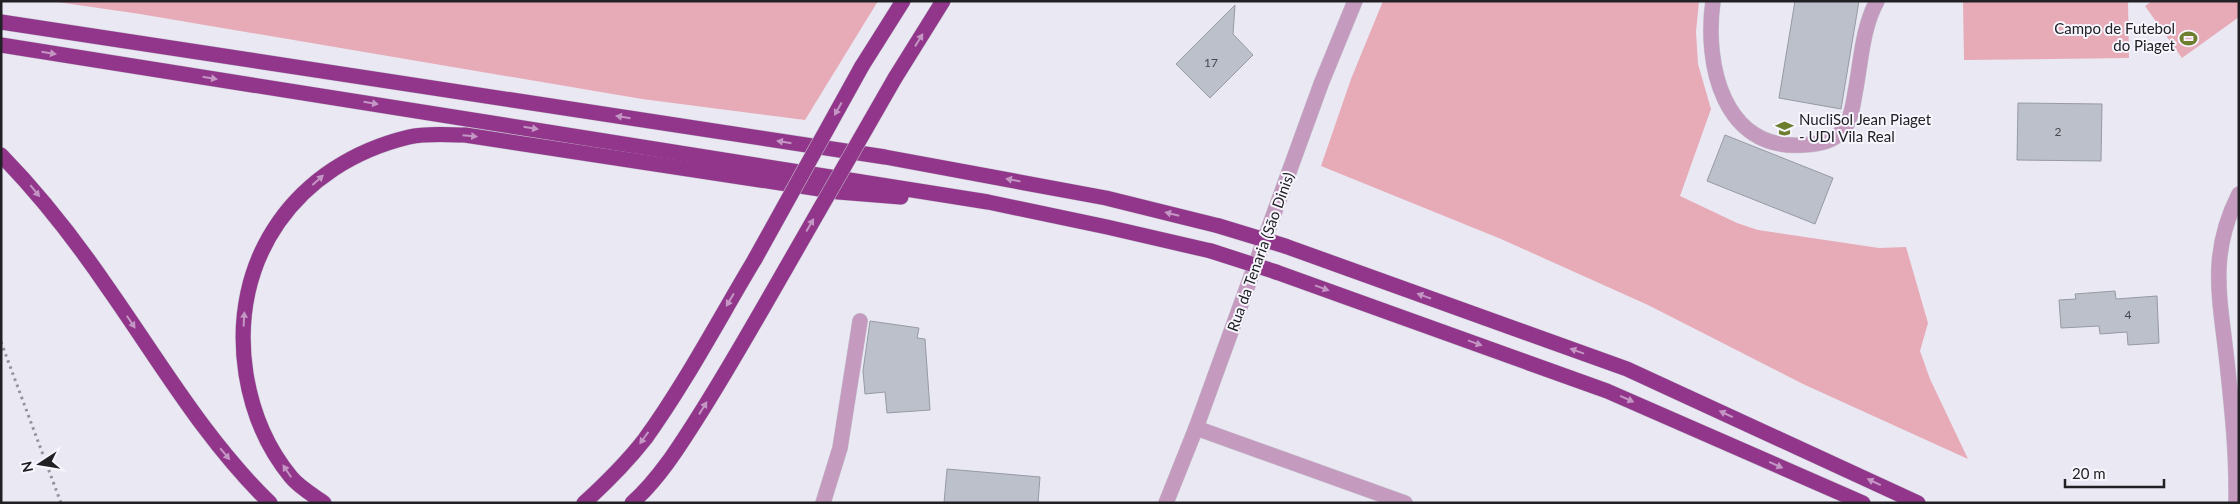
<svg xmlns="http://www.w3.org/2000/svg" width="2240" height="504" font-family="Lato,sans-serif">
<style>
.green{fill:#e6abb7}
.building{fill:#bbc0ca;stroke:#959aa3}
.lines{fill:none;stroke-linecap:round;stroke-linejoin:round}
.minor-casing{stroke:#c6c4ce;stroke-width:16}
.highway-casing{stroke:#c6c4ce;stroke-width:16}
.path{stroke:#94939b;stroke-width:3;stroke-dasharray:2.5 4;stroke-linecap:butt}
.minor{stroke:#c59abf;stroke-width:15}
.highway{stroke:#91368b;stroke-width:15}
.highway-bridge-casing{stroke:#c6c4ce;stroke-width:16;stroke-linecap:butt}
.highway-bridge{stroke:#91368b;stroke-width:15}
.oneway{fill:#c496c4}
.labels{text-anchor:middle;stroke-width:4;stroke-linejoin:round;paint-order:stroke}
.number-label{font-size:12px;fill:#48484e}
.poi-label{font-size:15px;fill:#212024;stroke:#f7f6fe;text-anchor:end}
.street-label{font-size:15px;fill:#212024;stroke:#f7f6fe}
</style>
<rect width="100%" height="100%" fill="#eae8f3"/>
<g class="green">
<polygon points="50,1 878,1 805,120 642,99 140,14"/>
<polygon points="1383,1 1699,1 1696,32 1698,64 1711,109 1680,196 1737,223 1758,230 1879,248 1906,247 1928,323 1920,351 1930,379 1968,459 1803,384 1648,305 1501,239 1321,166 1351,79"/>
<polygon points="1963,1 2128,1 2129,58 1964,60"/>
<polygon points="2152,1 2239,1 2239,17 2182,58 2145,6"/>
</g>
<g class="building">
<polygon points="1795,1 1859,1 1841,109 1779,98"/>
<polygon points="1235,5 1233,34 1253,55 1210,98 1176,64"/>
<polygon points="2018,103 2102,104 2101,161 2017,160"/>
<polygon points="1725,135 1833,178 1815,224 1707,181"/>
<polygon points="2115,291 2116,299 2157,296 2159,343 2128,345 2127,332 2100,334 2099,326 2061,328 2059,300 2076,299 2075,294"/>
<polygon points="870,321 919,328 917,338 925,339 930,410 887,413 885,392 865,394 863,371"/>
<polygon points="947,469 1040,477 1038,503 944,503"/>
</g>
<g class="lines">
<defs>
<g id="minor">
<path d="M1713,1C1704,64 1723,151 1803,145C1818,144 1834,142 1844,129C1851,120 1853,105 1855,93C1861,63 1862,28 1877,1"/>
<polyline points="1196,428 1405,503"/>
<polyline points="823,503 840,448 860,321"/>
<polyline points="1166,503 1196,428 1321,84 1355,1"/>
<path d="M2236,503C2237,455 2232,409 2227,362C2220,298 2208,255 2239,194"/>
</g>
<g id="highway">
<polyline points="1,22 885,157 1106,198 1219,226"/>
<polyline points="1,45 988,202 1107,227 1211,251"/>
<polyline points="862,66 903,1"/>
<polyline points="895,78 943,1"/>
<path d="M1,155C41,196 76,241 108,288C160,362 205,440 270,503"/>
<polyline points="1285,246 1627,369 1918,503"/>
<polyline points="1276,272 1607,391 1863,503"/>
<path d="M324,503C313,495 299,487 291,477C267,448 252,411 246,374C228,259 296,164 409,137C426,133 447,135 465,135L839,192L901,197"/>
<path d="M584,503C606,483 627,462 645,439C686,382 719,319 755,259"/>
<path d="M632,503C661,477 682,442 703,409C732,363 759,315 786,268"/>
</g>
</defs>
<use href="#minor" class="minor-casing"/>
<use href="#highway" class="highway-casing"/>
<polyline class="path" points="1,342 61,503"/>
<use href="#minor" class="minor"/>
<use href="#highway" class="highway"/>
<defs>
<g id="highway-bridge">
<polyline points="1219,226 1285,246"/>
<polyline points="1211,251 1276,272"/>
<polyline points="755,259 862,66"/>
<polyline points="786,268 895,78"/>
</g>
</defs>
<use href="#highway-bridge" class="highway-bridge-casing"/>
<use href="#highway-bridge" class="highway-bridge"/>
</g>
<defs><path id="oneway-solid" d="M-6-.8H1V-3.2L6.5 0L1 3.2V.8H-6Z" transform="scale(1.25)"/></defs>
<g class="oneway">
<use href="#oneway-solid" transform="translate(919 40) rotate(-58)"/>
<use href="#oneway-solid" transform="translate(49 53) rotate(9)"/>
<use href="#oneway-solid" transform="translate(210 78) rotate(9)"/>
<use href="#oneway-solid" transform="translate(371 103) rotate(9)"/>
<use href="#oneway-solid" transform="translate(838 109) rotate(119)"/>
<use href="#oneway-solid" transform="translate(623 117) rotate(-171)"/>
<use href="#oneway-solid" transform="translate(531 128) rotate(9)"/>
<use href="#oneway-solid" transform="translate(470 136) rotate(5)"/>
<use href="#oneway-solid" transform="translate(784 142) rotate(-171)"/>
<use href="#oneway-solid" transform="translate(318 180) rotate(-42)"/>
<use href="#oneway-solid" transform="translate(1013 180) rotate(-169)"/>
<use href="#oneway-solid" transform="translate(35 191) rotate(51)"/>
<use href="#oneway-solid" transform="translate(1172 214) rotate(-166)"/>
<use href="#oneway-solid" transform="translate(810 225) rotate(-60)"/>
<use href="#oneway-solid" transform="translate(1322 288) rotate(20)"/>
<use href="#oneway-solid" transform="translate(1424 296) rotate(-160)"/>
<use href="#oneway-solid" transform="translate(730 300) rotate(121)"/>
<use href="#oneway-solid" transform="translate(244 319) rotate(-87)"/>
<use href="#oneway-solid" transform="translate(131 322) rotate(56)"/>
<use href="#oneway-solid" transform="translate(1475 343) rotate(20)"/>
<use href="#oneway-solid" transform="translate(1577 351) rotate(-160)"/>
<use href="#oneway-solid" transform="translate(1627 399) rotate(24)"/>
<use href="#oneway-solid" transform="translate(703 408) rotate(-58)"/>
<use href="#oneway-solid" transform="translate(1726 414) rotate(-155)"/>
<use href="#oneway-solid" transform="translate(644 438) rotate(126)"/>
<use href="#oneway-solid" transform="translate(225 454) rotate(50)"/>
<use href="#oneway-solid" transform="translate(1776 465) rotate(24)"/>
<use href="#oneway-solid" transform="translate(287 471) rotate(-124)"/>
<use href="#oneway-solid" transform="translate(1874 482) rotate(-155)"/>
</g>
<defs>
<symbol id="stadium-bare" viewBox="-9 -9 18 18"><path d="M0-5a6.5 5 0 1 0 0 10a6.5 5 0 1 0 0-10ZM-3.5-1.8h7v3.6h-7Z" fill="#6d7f2f" stroke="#f7f6fe" stroke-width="2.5" paint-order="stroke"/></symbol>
<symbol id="school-bare" viewBox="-9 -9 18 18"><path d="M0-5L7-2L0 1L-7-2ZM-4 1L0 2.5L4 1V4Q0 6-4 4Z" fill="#6d7f2f" stroke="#f7f6fe" stroke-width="2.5" paint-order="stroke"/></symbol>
</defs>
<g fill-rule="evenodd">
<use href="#stadium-bare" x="2176" y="26" width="25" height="25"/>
<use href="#school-bare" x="1772" y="116" width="25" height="25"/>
</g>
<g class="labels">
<g class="number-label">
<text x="1211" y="67">17</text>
<text x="2058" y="136">2</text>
<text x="2128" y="319">4</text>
</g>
<g class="poi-label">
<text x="2175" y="34">Campo de Futebol<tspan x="2175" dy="17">do Piaget</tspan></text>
<text x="1799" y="125" text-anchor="start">NucliSol Jean Piaget<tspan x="1799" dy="17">- UDI Vila Real</tspan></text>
</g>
<g class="street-label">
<text transform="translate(1261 252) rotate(-70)" y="5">Rua da Tenaria (São Dinis)</text>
</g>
</g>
<rect width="2240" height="504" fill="none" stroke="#212024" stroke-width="5"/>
<g transform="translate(40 464) rotate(258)" stroke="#f7f6fe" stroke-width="4" paint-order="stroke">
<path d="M0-4L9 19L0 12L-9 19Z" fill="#212024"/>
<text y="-8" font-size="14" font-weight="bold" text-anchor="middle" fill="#212024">N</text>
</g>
<path d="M2065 479v8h99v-8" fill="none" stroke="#212024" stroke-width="2.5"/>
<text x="2072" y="479" font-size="15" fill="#212024" stroke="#f7f6fe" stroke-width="4" paint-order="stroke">20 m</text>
</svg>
